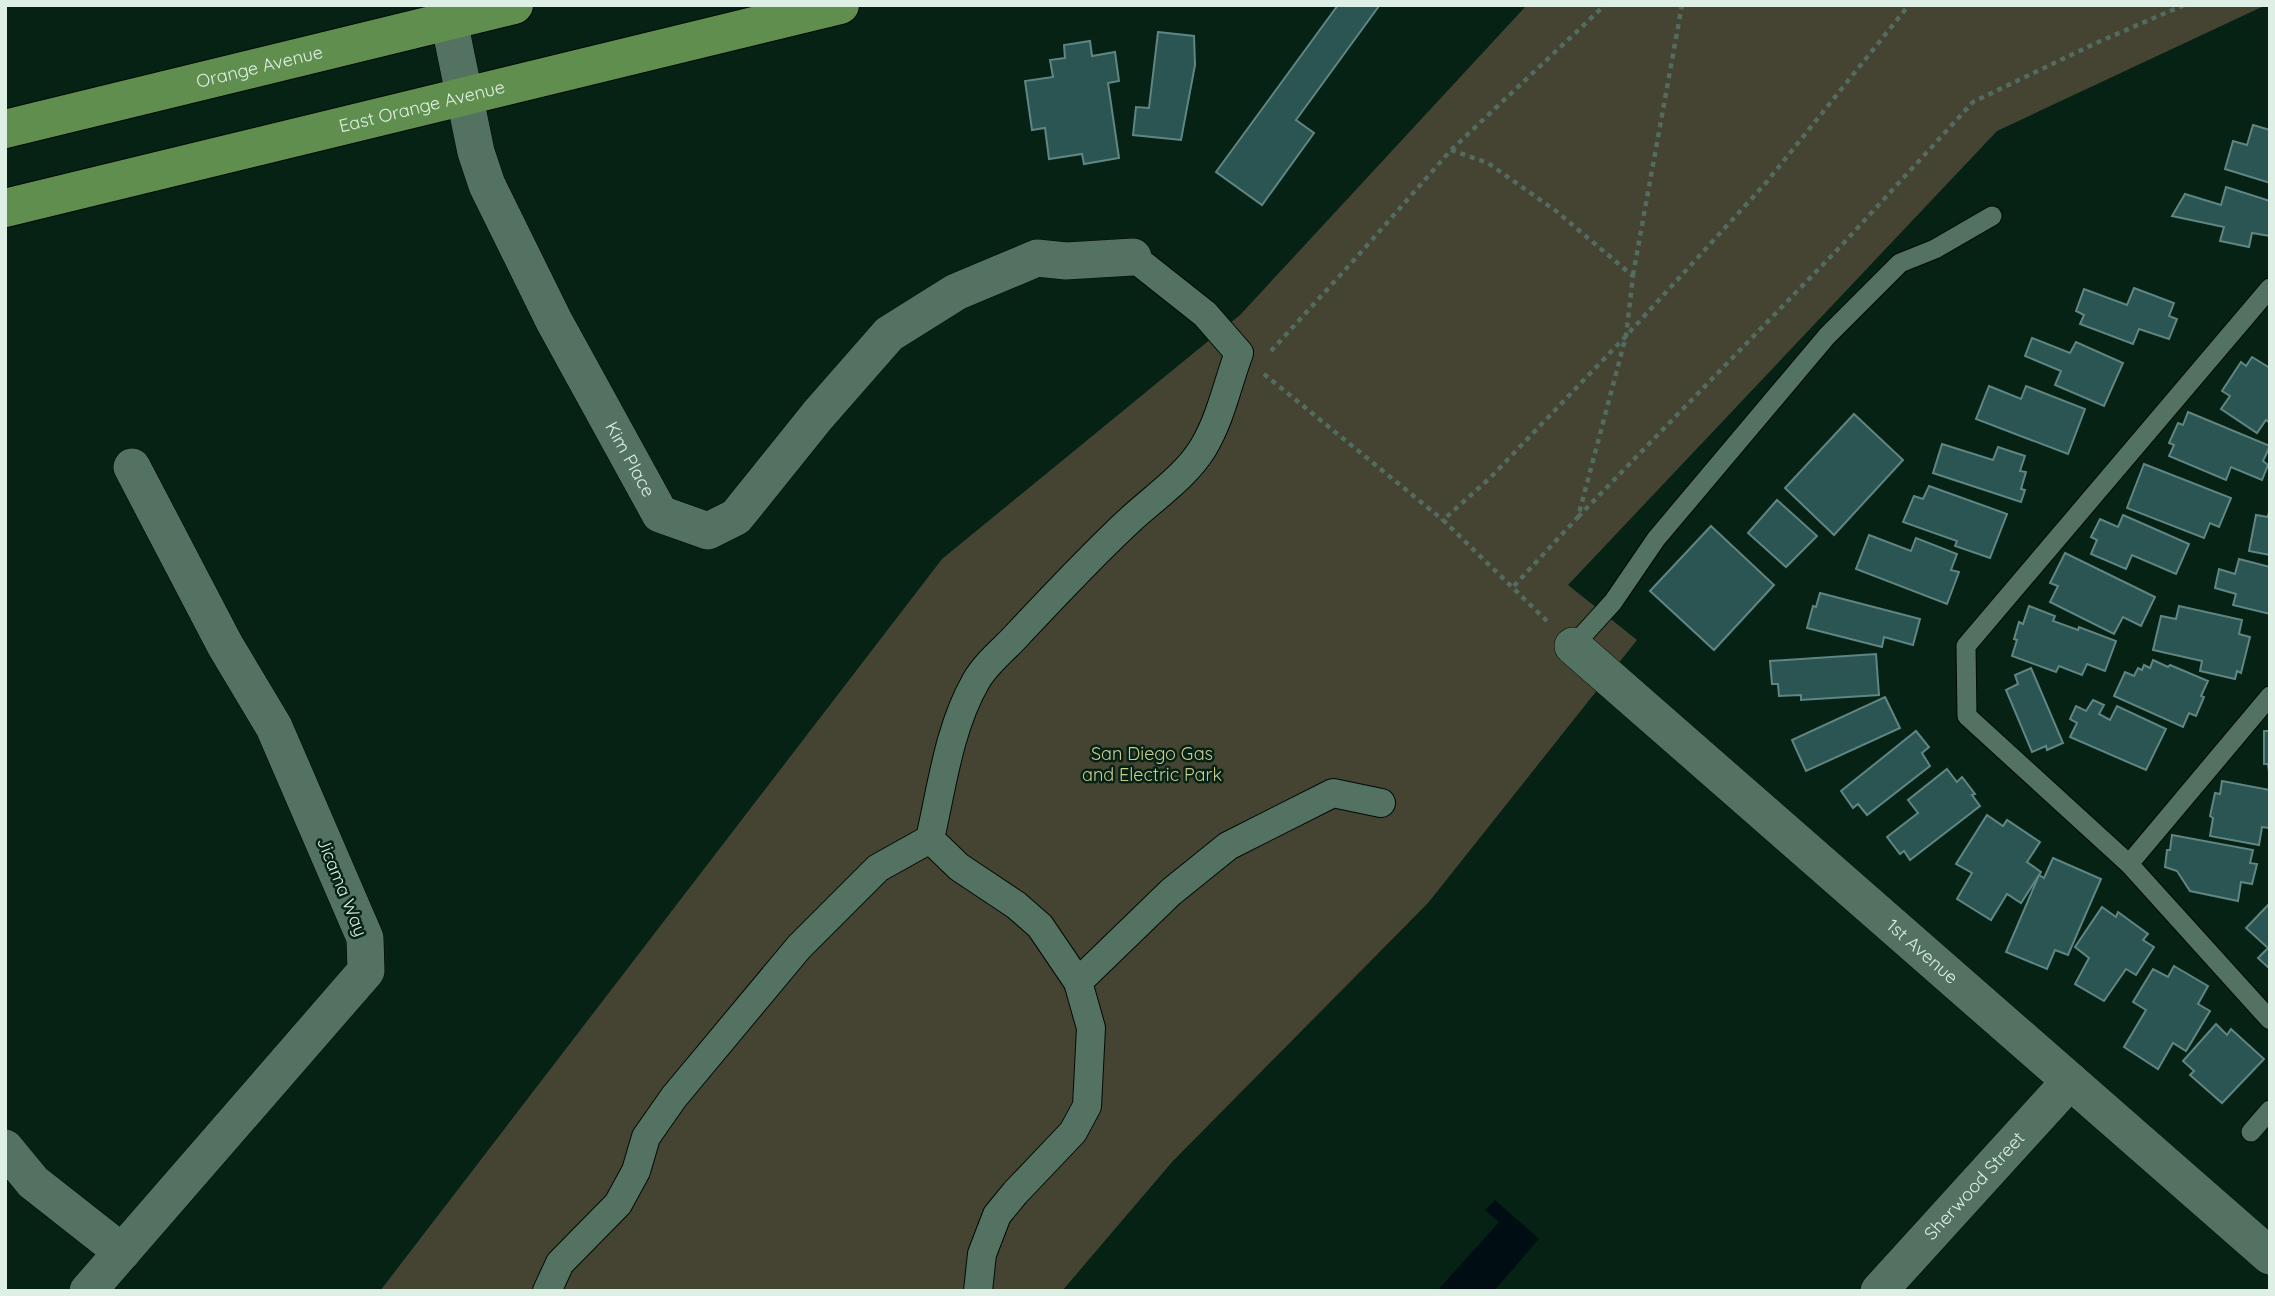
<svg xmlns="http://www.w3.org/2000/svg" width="2275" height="1296" font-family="Quicksand,sans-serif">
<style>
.green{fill:#454432}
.water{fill:#000e13}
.building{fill:#2b5552;stroke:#5f8682;stroke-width:2}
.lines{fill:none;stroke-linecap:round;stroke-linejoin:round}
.service-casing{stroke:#000a03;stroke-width:21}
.pedestrian-casing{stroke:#000a03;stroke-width:30}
.minor-casing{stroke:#000a03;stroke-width:38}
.primary-casing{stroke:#000a03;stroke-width:40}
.path{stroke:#536c60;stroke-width:4.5;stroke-dasharray:5 5;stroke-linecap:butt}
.service{stroke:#537262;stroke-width:19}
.pedestrian{stroke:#537262;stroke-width:28}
.minor{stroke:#537262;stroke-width:37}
.primary{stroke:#608e4e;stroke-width:38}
.labels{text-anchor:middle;stroke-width:5;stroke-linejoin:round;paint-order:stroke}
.street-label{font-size:18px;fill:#deefe5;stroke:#052215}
.park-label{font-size:18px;fill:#cdcd91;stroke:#052215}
</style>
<rect width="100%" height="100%" fill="#052215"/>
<polygon class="green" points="1527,5 2266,5 1997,131 1568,585 1637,640 1428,903 1172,1162 1062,1291 380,1291 942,559 1240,315"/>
<polygon class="water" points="1495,1200 1539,1239 1494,1291 1437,1291 1499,1222 1485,1210"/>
<g class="building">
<polygon points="1338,5 1379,6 1296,120 1314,133 1262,205 1216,172"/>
<polygon points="1158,32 1194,36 1195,65 1181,140 1133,135 1136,107 1149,108"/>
<polygon points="1090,41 1092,56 1115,52 1119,81 1108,83 1119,158 1084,164 1082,154 1049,159 1045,128 1032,130 1025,81 1053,77 1050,60 1065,58 1064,45"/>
<polygon points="2253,125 2270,130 2270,183 2225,169 2233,141 2247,145"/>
<polygon points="2226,187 2270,201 2270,236 2252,233 2249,247 2220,241 2224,227 2172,216 2185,194 2221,205"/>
<polygon points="2134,288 2174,303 2169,316 2177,319 2169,339 2139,329 2133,344 2080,324 2084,315 2076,311 2084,289 2127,305"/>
<polygon points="2032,338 2070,353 2076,342 2123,363 2104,406 2055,385 2061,371 2025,356"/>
<polygon points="2252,357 2270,368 2270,423 2266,420 2257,433 2221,409 2230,396 2222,391 2241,362 2246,366"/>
<polygon points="1989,386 2021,399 2026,386 2085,409 2068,454 1976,419"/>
<polygon points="2188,412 2270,446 2263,461 2268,465 2262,480 2231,467 2226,480 2169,456 2174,445 2169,443 2178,423 2183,425"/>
<polygon points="1854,414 1903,460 1834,535 1785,488"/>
<polygon points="1942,444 1993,460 1998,447 2025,456 2020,471 2026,472 2021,489 2025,490 2021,502 1933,473"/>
<polygon points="2144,464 2231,498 2219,527 2210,523 2204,538 2127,508"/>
<polygon points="1929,486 2007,514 1990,558 1955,546 1957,541 1903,522 1914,496 1923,499"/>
<polygon points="1777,500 1817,536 1786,567 1748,533"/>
<polygon points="2270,507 2270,555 2249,551 2256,515 2268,517"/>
<polygon points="2123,515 2189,544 2176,574 2132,555 2126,569 2091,554 2097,540 2091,537 2100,519 2118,527"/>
<polygon points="1711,526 1774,585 1714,650 1650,591"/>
<polygon points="1869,535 1911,551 1916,538 1957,554 1951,570 1959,572 1947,604 1856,569"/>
<polygon points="2065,553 2155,597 2141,626 2123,617 2114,634 2050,602 2058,586 2050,583"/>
<polygon points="2239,559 2270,567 2270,614 2233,605 2236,594 2215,588 2219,569 2235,574"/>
<polygon points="1820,593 1920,619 1913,645 1884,637 1882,647 1807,628 1813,606 1816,607"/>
<polygon points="2029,606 2055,616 2053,621 2078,630 2079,627 2116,641 2105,671 2087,664 2082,675 2059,666 2056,672 2012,656 2017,640 2014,639 2019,622 2023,624"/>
<polygon points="2179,606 2242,620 2239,634 2250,637 2241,673 2237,671 2235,679 2200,671 2202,661 2153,650 2161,616 2176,619"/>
<polygon points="1876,654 1879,695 1801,700 1801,695 1779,696 1778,684 1772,684 1770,661"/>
<polygon points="2153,660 2168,667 2170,665 2208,681 2201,696 2204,697 2196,716 2189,713 2183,727 2114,696 2125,672 2134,676 2138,668 2142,670 2144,665 2150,668"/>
<polygon points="2031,668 2063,743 2047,750 2046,746 2032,752 2006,690 2018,684 2015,675"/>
<polygon points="1885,697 1900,728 1806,771 1792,740"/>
<polygon points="2093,700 2104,705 2099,714 2110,720 2117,706 2166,729 2146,770 2070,737 2077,723 2070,719 2076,706 2086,711"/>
<polygon points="1916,731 1929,747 1922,753 1930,766 1867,815 1858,804 1853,808 1841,791"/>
<polygon points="2264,731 2270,731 2270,779 2268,764 2264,764"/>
<polygon points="1947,769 1957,782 1962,777 1975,794 1972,795 1980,806 1910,860 1904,851 1900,854 1887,837 1918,813 1908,800"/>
<polygon points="2222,781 2270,790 2270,828 2262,827 2259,845 2210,836 2213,818 2210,816 2215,793 2220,794"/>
<polygon points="1987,815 2003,826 2007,820 2040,842 2027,862 2041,872 2021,903 2007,894 1991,920 1957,899 1972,873 1956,864"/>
<polygon points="2172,835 2253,850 2250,863 2257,864 2252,884 2241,882 2238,901 2190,891 2177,871 2165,867 2167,850 2170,850"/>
<polygon points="2053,858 2101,879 2068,955 2055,950 2047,969 2006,952 2039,875 2044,878"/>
<polygon points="2270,903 2270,969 2258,958 2268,948 2246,928"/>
<polygon points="2102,907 2116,917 2118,912 2148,934 2143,940 2154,947 2136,975 2126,969 2104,1001 2075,984 2089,958 2075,947"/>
<polygon points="2174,966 2208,986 2198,1004 2210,1011 2186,1051 2173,1043 2158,1069 2124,1047 2146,1010 2133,1002 2153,969 2168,977"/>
<polygon points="2216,1024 2227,1035 2231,1029 2264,1059 2222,1103 2190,1075 2194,1071 2183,1061"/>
</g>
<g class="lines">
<defs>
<g id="service">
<polyline points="1573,646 1613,602 1656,539 1827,336 1900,263 1935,249 1992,216"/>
<polyline points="2270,696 2129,864 2270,1020"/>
<polyline points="2129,864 1967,716 1966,646 2270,288"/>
<polyline points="2251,1132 2270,1110"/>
</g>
<g id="pedestrian">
<path d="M930,839C942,786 949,728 976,681C986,663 1006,648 1019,633C1056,594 1092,555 1131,519C1155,497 1186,476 1203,448C1221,418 1227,385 1239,353L1205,314L1133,257"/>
<polyline points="547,1291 560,1263 618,1204 636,1171 646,1137 674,1097 799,947 878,868 930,839 959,867 1016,905 1040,926 1078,982"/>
<polyline points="978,1291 982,1254 997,1215 1015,1193 1073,1132 1087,1106 1091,1028 1078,982 1171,892 1228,846 1333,793 1381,803"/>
</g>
<g id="minor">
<path id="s1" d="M449,21L476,152L487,185L554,321L660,514L708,531L736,517L818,415L889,334L956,292L1037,258L1066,261L1133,257"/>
<path id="s2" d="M1573,646L2270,1256"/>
<polyline points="5,1148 33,1182 122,1252"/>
<polyline points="88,1291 366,971 365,938 274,727 225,645 132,467"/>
<path id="s3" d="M1879,1291L2070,1081"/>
</g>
<g id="primary">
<path id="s4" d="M5,129L514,5"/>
<path id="s5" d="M5,208L840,5"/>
</g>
</defs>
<use href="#service" class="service-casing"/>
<use href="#pedestrian" class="pedestrian-casing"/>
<use href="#minor" class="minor-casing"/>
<use href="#primary" class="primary-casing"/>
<g class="path">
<polyline points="1451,150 1488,163 1556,211 1633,276 1626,336 1578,517 1513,587"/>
<polyline points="1633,275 1682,5"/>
<polyline points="1271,351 1355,259 1451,150 1605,5"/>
<polyline points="1264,374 1443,520"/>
<polyline points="1578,517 1840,247 1973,102 2096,43 2184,5"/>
<polyline points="1547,621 1443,520 1490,478 1626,336 1765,184 1909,5"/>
</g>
<use href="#service" class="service"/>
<use href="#pedestrian" class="pedestrian"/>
<use href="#minor" class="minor"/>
<use href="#primary" class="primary"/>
</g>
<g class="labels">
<g class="street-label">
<text dy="6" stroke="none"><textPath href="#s4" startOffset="262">Orange Avenue</textPath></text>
<text dy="6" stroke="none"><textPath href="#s5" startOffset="429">East Orange Avenue</textPath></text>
<text dy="6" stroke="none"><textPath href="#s1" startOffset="478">Kim Place</textPath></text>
<text transform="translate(342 887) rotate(68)" y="6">Jicama Way</text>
<text dy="6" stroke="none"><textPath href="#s2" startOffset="464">1st Avenue</textPath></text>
<text dy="6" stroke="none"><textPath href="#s3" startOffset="142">Sherwood Street</textPath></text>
</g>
<g class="park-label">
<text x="1152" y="760">San Diego Gas<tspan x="1152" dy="21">and Electric Park</tspan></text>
</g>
</g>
<rect width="2275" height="1296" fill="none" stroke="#deefe5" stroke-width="14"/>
</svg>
